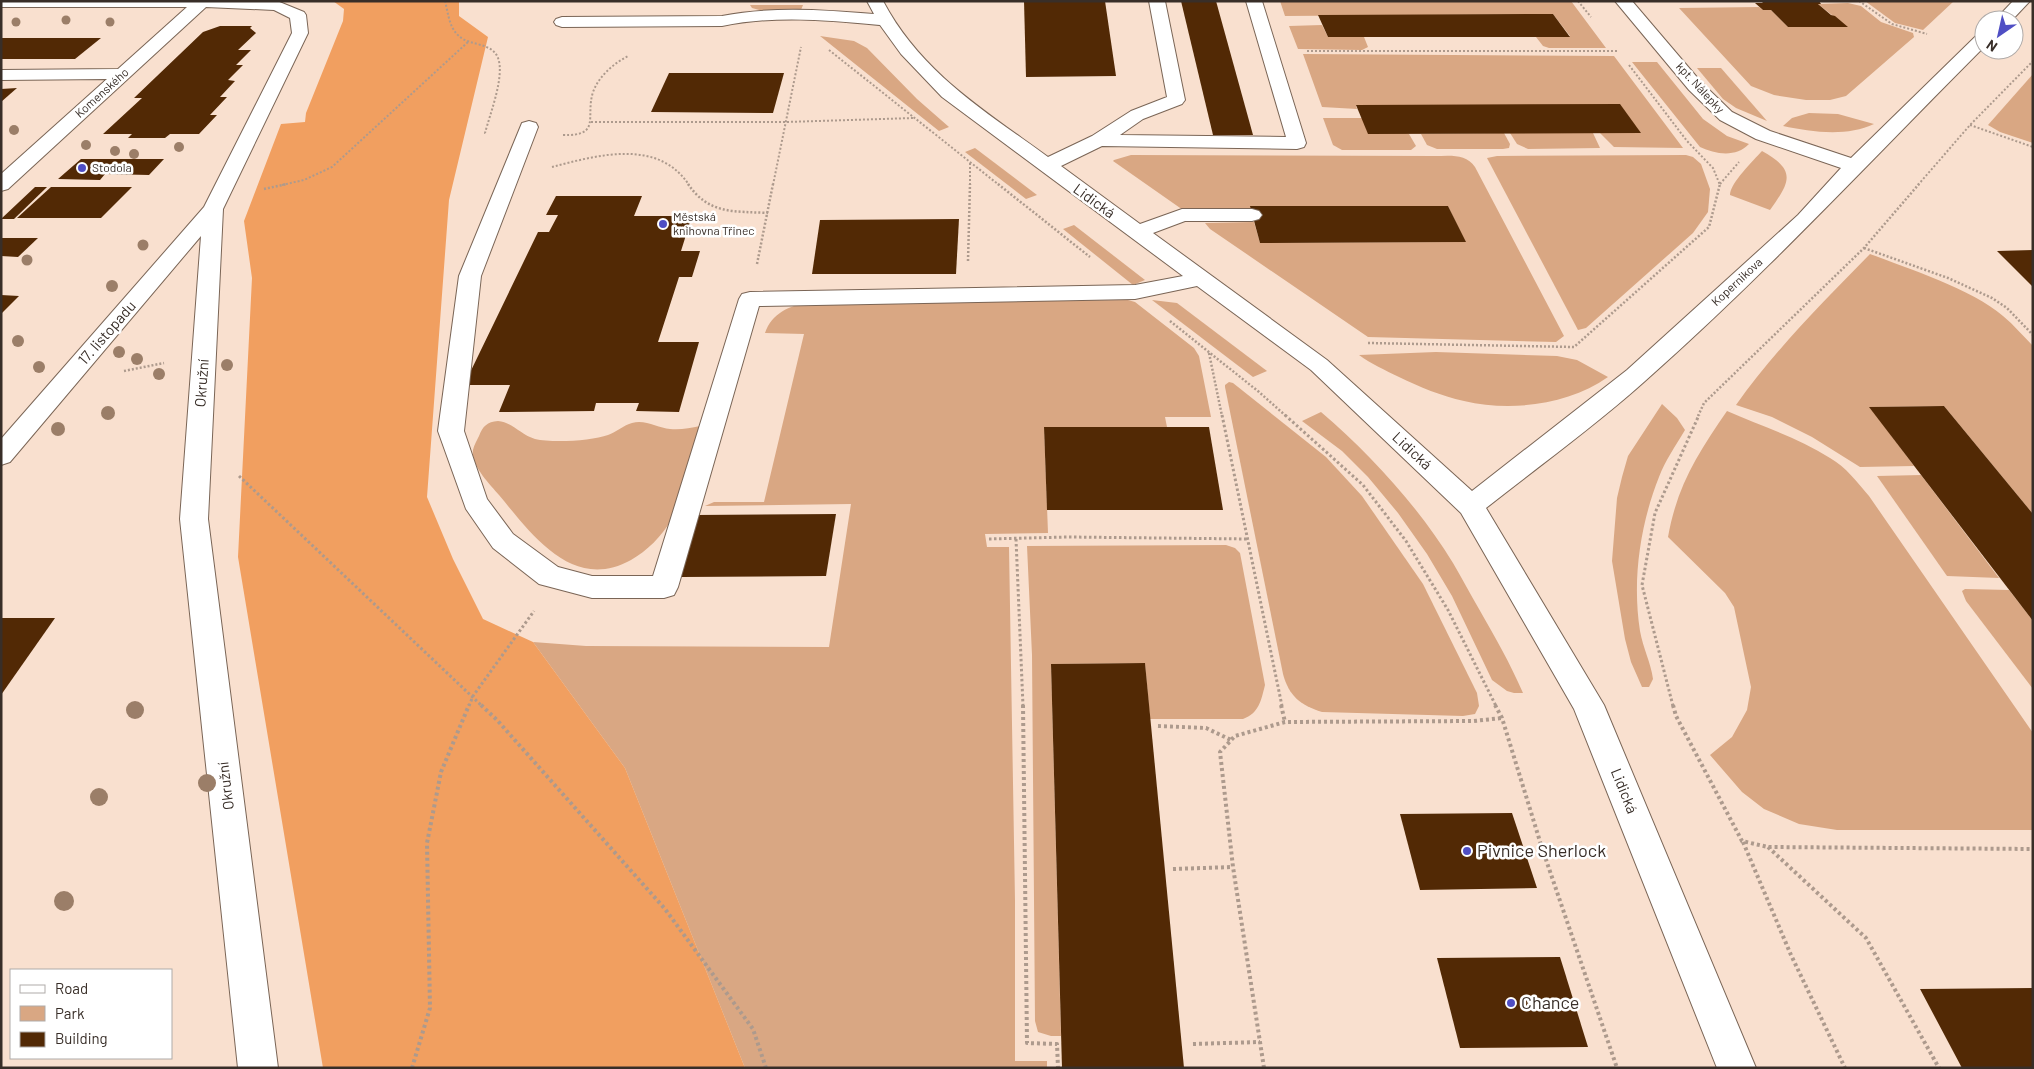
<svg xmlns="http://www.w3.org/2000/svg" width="2034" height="1069" font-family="Barlow,sans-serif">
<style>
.green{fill:#d9a783}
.forest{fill:#f19f60}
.building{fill:#522905}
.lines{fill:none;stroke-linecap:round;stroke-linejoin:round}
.minor-casing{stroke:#7a6556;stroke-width:2}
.path-far3{stroke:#ad9a8d;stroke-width:2;stroke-dasharray:2 2;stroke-linecap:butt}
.path-far2{stroke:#ad9a8d;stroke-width:2.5;stroke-dasharray:2 2;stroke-linecap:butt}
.path-far1{stroke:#ad9a8d;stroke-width:3;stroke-dasharray:2.5 2.5;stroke-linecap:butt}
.path{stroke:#ad9a8d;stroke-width:4;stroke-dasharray:3 3;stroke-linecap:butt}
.minor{fill:#fff;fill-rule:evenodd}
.tree{fill:#9b7e68}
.poi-dot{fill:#4f4ec4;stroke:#fff;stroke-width:2}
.labels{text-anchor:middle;stroke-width:5;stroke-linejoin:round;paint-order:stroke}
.far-street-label{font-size:12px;fill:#382e28;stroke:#fff}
.far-poi-label{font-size:12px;fill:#382e28;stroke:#fff;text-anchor:start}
.street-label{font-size:15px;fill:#382e28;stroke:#fff}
.near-poi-label{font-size:18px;fill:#382e28;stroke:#fff;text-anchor:start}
</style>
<rect width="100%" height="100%" fill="#f9e0cf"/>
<g class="green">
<polygon points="1280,1 1571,1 1606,48 1549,48 1543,46 1536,37 1570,36 1553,14 1285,16"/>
<polygon points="1865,1 1954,1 1923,30 1895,23"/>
<polygon points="1818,4 1848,3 1861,6 1881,22 1913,33 1914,37 1846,96 1830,100 1806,100 1774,95 1751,86 1679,8 1759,7 1763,10 1771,10 1788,27 1847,27"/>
<polygon points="750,5 803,5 801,10 763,11 752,8"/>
<polygon points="1322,25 1328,37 1364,37 1368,47 1362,50 1298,49 1289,26"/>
<polygon points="820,36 854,41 867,48 917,99 949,127 939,131"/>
<polygon points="1303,54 1614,56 1683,148 1614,147 1600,133 1641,133 1356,106 1357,109 1322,107"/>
<path d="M1632,62H1657L1703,119L1727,136L1749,144C1736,158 1715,154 1700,147Z"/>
<polygon points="1697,68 1721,68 1767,121 1736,108 1723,99"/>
<polygon points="2033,74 2033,143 2000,132 1988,125"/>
<path d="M1809,113L1838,114L1874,124C1847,137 1811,132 1783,126L1792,118Z"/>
<polygon points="1323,118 1362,118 1409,134 1416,146 1411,150 1342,150 1333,145"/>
<polygon points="1504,133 1510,144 1509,148 1503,149 1437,149 1427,145 1421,134"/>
<polygon points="1510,133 1593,133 1600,148 1528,149 1517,144"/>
<polygon points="975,148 1037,195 1026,199 965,152"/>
<path d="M1762,151C1796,170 1791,181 1770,210L1730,195C1730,183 1754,160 1762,151Z"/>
<path d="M1131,155L1434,156C1449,156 1466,153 1475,167L1564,336L1556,342L1368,337L1210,229L1205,223L1254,222L1260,243L1465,242L1448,206H1251V209L1183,210L1113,161L1114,160Z"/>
<polygon points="1686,155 1693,157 1701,164 1710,189 1708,212 1693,233 1586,328 1578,330 1487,158 1497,156"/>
<polygon points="1074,225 1145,280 1133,285 1063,229"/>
<path d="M1870,254C1909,269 1972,289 2003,316C2014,325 2023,336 2033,346V514L1944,406L1870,407L1914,466L1860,467L1812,437L1772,417L1736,405C1775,350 1823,302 1870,254Z"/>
<path d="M1128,300L1135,302L1194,348L1199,356L1211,417H1165L1167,427L1044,428L1048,533L985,534L987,547H1009L1015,901V1061H1047V1068H745L625,768L533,642L586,646L829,647L851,504L705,506L714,502H764L804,334L765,333C772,313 789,306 809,302Z"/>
<polygon points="1152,300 1177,303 1267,371 1253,377"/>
<path d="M1436,352L1557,356L1577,360L1608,377C1568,405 1511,412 1464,401C1441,396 1420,387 1399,377C1385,370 1371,364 1359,355Z"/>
<path d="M1229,382L1233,383L1326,457L1362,496L1423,584L1477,693L1479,706L1475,714L1463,716L1322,712C1300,705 1289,696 1283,674L1225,387V385Z"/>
<path d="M1662,404L1677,418L1685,430C1676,445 1665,461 1659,477C1640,525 1632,580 1640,631C1643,648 1651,663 1653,679L1649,687H1642L1631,662L1625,639L1612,561L1617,498L1622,477L1628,456Z"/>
<path d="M1727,411C1761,426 1799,438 1830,458C1846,467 1857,482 1869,496L2033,733V830H1837L1799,824L1764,809L1742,792L1710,755L1732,737L1747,710L1751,687L1734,607L1725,593L1668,537C1677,486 1698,453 1727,411Z"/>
<path d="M1321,412C1371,455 1418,506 1453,563C1462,578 1470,594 1479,609C1495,637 1510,663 1523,693H1514L1507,691L1492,680L1452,596L1427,554L1398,513L1368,477L1342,451L1302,421Z"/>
<path d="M498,421C512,422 521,435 535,439C552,443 592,441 608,435C616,432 624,425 632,423C645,419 658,428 670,429C681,430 690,428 700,426C694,447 687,469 680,491C677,500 675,511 671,520C662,536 647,551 631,560C573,592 533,536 499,495C490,484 471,466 473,450C474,445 477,440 479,436C483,426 487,422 498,421Z"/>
<polygon points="1921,475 1999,578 1947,576 1877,476"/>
<path d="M1226,545L1235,548L1240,553L1265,685C1261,701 1259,713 1243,719H1150L1145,663L1051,664L1061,1036H1051L1038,1032L1035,1021L1032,655L1027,546Z"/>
<polygon points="1965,589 2009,590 2033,621 2033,689 1966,601 1962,591"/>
</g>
<polygon class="forest" points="333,1 459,1 459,16 488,37 449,200 427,497 453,559 483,619 533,642 625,768 745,1068 323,1068 238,557 252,278 244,221 281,124 305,122 306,113 343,21 344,9"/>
<g class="building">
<polygon points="1024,1 1105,1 1116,76 1026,77"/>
<polygon points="1181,1 1216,1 1253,135 1213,135"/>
<polygon points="1761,1 1819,1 1821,4 1818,4 1831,15 1835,16 1848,27 1788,27 1771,10 1763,10 1755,3 1763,3"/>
<polygon points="1553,14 1570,37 1328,37 1318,15"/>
<polygon points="220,26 252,26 250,28 256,33 238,50 251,50 236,65 243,65 228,80 235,81 220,97 227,97 210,115 217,115 199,134 170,134 165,138 128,138 132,134 103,134 142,98 134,98 203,32"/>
<polygon points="1,38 101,38 75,59 1,59"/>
<polygon points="669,73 784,73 773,113 651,112"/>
<polygon points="17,88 1,102 1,89"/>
<polygon points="1620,104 1641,133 1368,134 1356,105"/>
<polygon points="81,159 164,159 149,175 105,174 100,180 58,179"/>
<polygon points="35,187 47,187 14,219 1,219"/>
<polygon points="51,187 132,187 101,218 17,218"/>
<polygon points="556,196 642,196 634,216 692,216 681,251 700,251 692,277 679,277 658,342 699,342 679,412 636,411 639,403 596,403 594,411 499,412 510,385 464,385 538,232 549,232 558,215 546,215"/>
<polygon points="1250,206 1448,206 1466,242 1260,243"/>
<polygon points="959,219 956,274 812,274 820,220"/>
<polygon points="1,238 38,238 18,257 1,256"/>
<polygon points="2033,250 2033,287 1997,251"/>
<polygon points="1,295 19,296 1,314"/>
<polygon points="1944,406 2033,514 2033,621 1869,407"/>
<polygon points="1044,427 1209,427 1223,510 1047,510"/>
<polygon points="836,514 826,576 681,577 696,515"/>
<polygon points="1,618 55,618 1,695"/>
<polygon points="1145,663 1184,1068 1062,1068 1051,664"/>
<polygon points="1512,813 1537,888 1420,890 1400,814"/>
<polygon points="1560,957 1588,1047 1460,1048 1437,958"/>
<polygon points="2033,988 2033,1068 1962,1068 1920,989"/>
</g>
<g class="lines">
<defs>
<g id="minor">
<polygon points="1,1 277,1 304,12 306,15 308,33 223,209 208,519 278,1068 238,1068 180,519 201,236 10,462 1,465 1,439 204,207 292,33 290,18 274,10 206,7 8,189 1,191 1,174 107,79 1,80 1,70 118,69 187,7 1,7"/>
<path d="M867,1H883C921,73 985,111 1048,157L1092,136L1131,111L1167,97L1149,1H1165L1185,100L1182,104L1143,119L1120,135L1286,137L1246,1H1262L1306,143L1304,147L1297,149L1102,146L1061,166L1140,224L1182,209H1252L1259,211L1262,215L1259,219L1252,221H1185L1153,233L1327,360L1472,491L1627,370L1798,215L1841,168L1756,139L1720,120L1689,90L1615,1H1632L1701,82L1732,112L1770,131L1851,158L1978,34L1984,33V47C1872,159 1764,276 1645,381C1595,426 1539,466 1486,508L1604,705L1756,1068H1717L1574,709L1461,513L1311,370L1197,286L1135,299L759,306L678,587L674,595L664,598H592L539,584L493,548L466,509L438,431L459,276L522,123L529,121L536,123L538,127L481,276L464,431L487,499L513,534L558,567L592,576H653L739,299L742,294L750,292L1135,285L1183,276L942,97L901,54L880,25C827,20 775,15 722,26L562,27L556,25L554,22L556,19L562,17L722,16C773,6 823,10 874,14Z"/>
<polygon points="2013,1 2030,1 2012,20 1995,20"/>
</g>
</defs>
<use href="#minor" class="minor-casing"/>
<g class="path-far3">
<path d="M445,1C448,12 449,28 459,36C469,46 492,42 498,58C505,76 490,114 485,133L487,134"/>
<polyline points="1578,1 1591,17"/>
<polyline points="1859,1 1892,24 1927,34"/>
<polyline points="829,50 999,185"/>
<polyline points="1307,51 1619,51"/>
<polyline points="1629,65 1687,141 1713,168 1720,185"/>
<polyline points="591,122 787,122 914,118"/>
<polyline points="1970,125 2033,147"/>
<path d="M563,135C602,136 585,117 593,92C599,76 613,64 628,56"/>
<path d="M552,167C598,155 658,138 689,185"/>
<polyline points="1720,184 1739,162"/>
<polyline points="282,185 304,180 332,167 468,42"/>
<polyline points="773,185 801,47"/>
<polyline points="970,185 970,162"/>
<polyline points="1918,185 1970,125 2033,61"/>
</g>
<g class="path-far2">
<path d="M688,184C709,215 735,211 768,213"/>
<polyline points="998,184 1090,257"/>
<polyline points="264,189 287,184"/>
<polyline points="1864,248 1948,278 1992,298 2007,308 2033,335"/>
<polyline points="968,261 970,184"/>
<polyline points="757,264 773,184"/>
<polyline points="1170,321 1259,392 1286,416"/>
<polyline points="1368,343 1574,347 1709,227 1720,184"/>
<polyline points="1209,353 1222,416"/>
<polyline points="124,371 164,363"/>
<polyline points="1698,416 1704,403 1864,248 1919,184"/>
</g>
<g class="path-far1">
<polyline points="1222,415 1282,706"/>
<polyline points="1285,415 1363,485 1406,541 1448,610 1496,706"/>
<polyline points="239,476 482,706"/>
<polyline points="989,539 1068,537 1248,539"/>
<polyline points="1016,539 1023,706"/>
<polyline points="469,706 473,696 534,611"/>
<polyline points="1673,706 1642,585 1655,513 1699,415"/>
</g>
<g class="path">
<polyline points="481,705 497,720 665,909 753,1029 766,1068"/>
<polyline points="1023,705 1027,1043 1057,1044 1058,1068"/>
<polyline points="1281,705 1285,722"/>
<polyline points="1495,705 1502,718 1542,848 1617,1068"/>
<polyline points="1673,705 1676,716 1742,841 1768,847 2033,849"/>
<polyline points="1158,726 1206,728 1231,740"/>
<polyline points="1743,842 1791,955 1845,1068"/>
<polyline points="1768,847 1866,938 1939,1068"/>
<polyline points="1173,869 1233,867"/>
<polyline points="1193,1044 1260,1042"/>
<polyline points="412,1068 430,1008 427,843 441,772 469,705"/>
<polyline points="1264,1068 1233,867 1220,752 1235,736 1285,722 1474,721 1502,718"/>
</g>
<use href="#minor" class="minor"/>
</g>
<g class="tree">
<circle cx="66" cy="20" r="4.5"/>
<circle cx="16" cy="22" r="4.5"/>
<circle cx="110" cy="22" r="4.5"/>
<circle cx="14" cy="130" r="5"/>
<circle cx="86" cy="145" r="5"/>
<circle cx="179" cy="147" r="5"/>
<circle cx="115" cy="151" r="5"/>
<circle cx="134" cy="154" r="5"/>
<circle cx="143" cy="245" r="5.5"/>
<circle cx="27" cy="260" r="5.5"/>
<circle cx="112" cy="286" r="6"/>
<circle cx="18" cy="341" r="6"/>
<circle cx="119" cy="352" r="6"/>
<circle cx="137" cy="359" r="6"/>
<circle cx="227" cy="365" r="6"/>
<circle cx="39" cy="367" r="6"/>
<circle cx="159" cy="374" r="6"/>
<circle cx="108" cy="413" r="7"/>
<circle cx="58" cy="429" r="7"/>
<circle cx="135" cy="710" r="9"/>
<circle cx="207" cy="783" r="9"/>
<circle cx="99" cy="797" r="9"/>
<circle cx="64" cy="901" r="10"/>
</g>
<g class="poi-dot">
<circle cx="82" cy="168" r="5"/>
<circle cx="663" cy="224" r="5"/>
<circle cx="1467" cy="851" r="5"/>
<circle cx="1511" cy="1003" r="5"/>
</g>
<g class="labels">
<g class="far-street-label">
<text transform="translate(1700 88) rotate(47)" y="4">kpt. Nálepky</text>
<text transform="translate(102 93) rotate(-42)" y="4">Komenského</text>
<text transform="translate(1737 282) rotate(-43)" y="4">Kopernikova</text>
</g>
<g class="far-poi-label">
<text x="92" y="172">Stodola</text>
<text x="673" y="221">Městská<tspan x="673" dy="14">knihovna Třinec</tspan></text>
</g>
<g class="street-label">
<text transform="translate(1094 201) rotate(36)" y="5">Lidická</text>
<text transform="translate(107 333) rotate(-49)" y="5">17. listopadu</text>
<text transform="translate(202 383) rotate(-86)" y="5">Okružní</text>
<text transform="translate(1412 451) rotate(43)" y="5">Lidická</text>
<text transform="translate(226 786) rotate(-97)" y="5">Okružní</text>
<text transform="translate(1624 791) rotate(68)" y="5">Lidická</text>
</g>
<g class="near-poi-label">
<text x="1477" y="857">Pivnice Sherlock</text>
<text x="1521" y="1009">Chance</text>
</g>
</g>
<rect width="2034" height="1069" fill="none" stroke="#382e28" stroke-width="5"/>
<rect x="10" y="969" width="162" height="90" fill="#ffffff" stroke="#afaba9"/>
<rect x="20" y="985" width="25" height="8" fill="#ffffff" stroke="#afaba9"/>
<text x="55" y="994" font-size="15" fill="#382e28">Road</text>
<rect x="20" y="1006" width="25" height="15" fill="#d9a783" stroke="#afaba9"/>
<text x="55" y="1019" font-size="15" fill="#382e28">Park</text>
<rect x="20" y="1032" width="25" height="15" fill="#522905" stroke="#afaba9"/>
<text x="55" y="1044" font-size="15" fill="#382e28">Building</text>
<g transform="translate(1999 35) rotate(214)"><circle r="24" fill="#ffffff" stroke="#afaba9"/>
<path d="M0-4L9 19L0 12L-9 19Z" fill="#4f4ec4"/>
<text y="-8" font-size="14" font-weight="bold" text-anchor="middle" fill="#382e28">N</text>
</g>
</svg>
